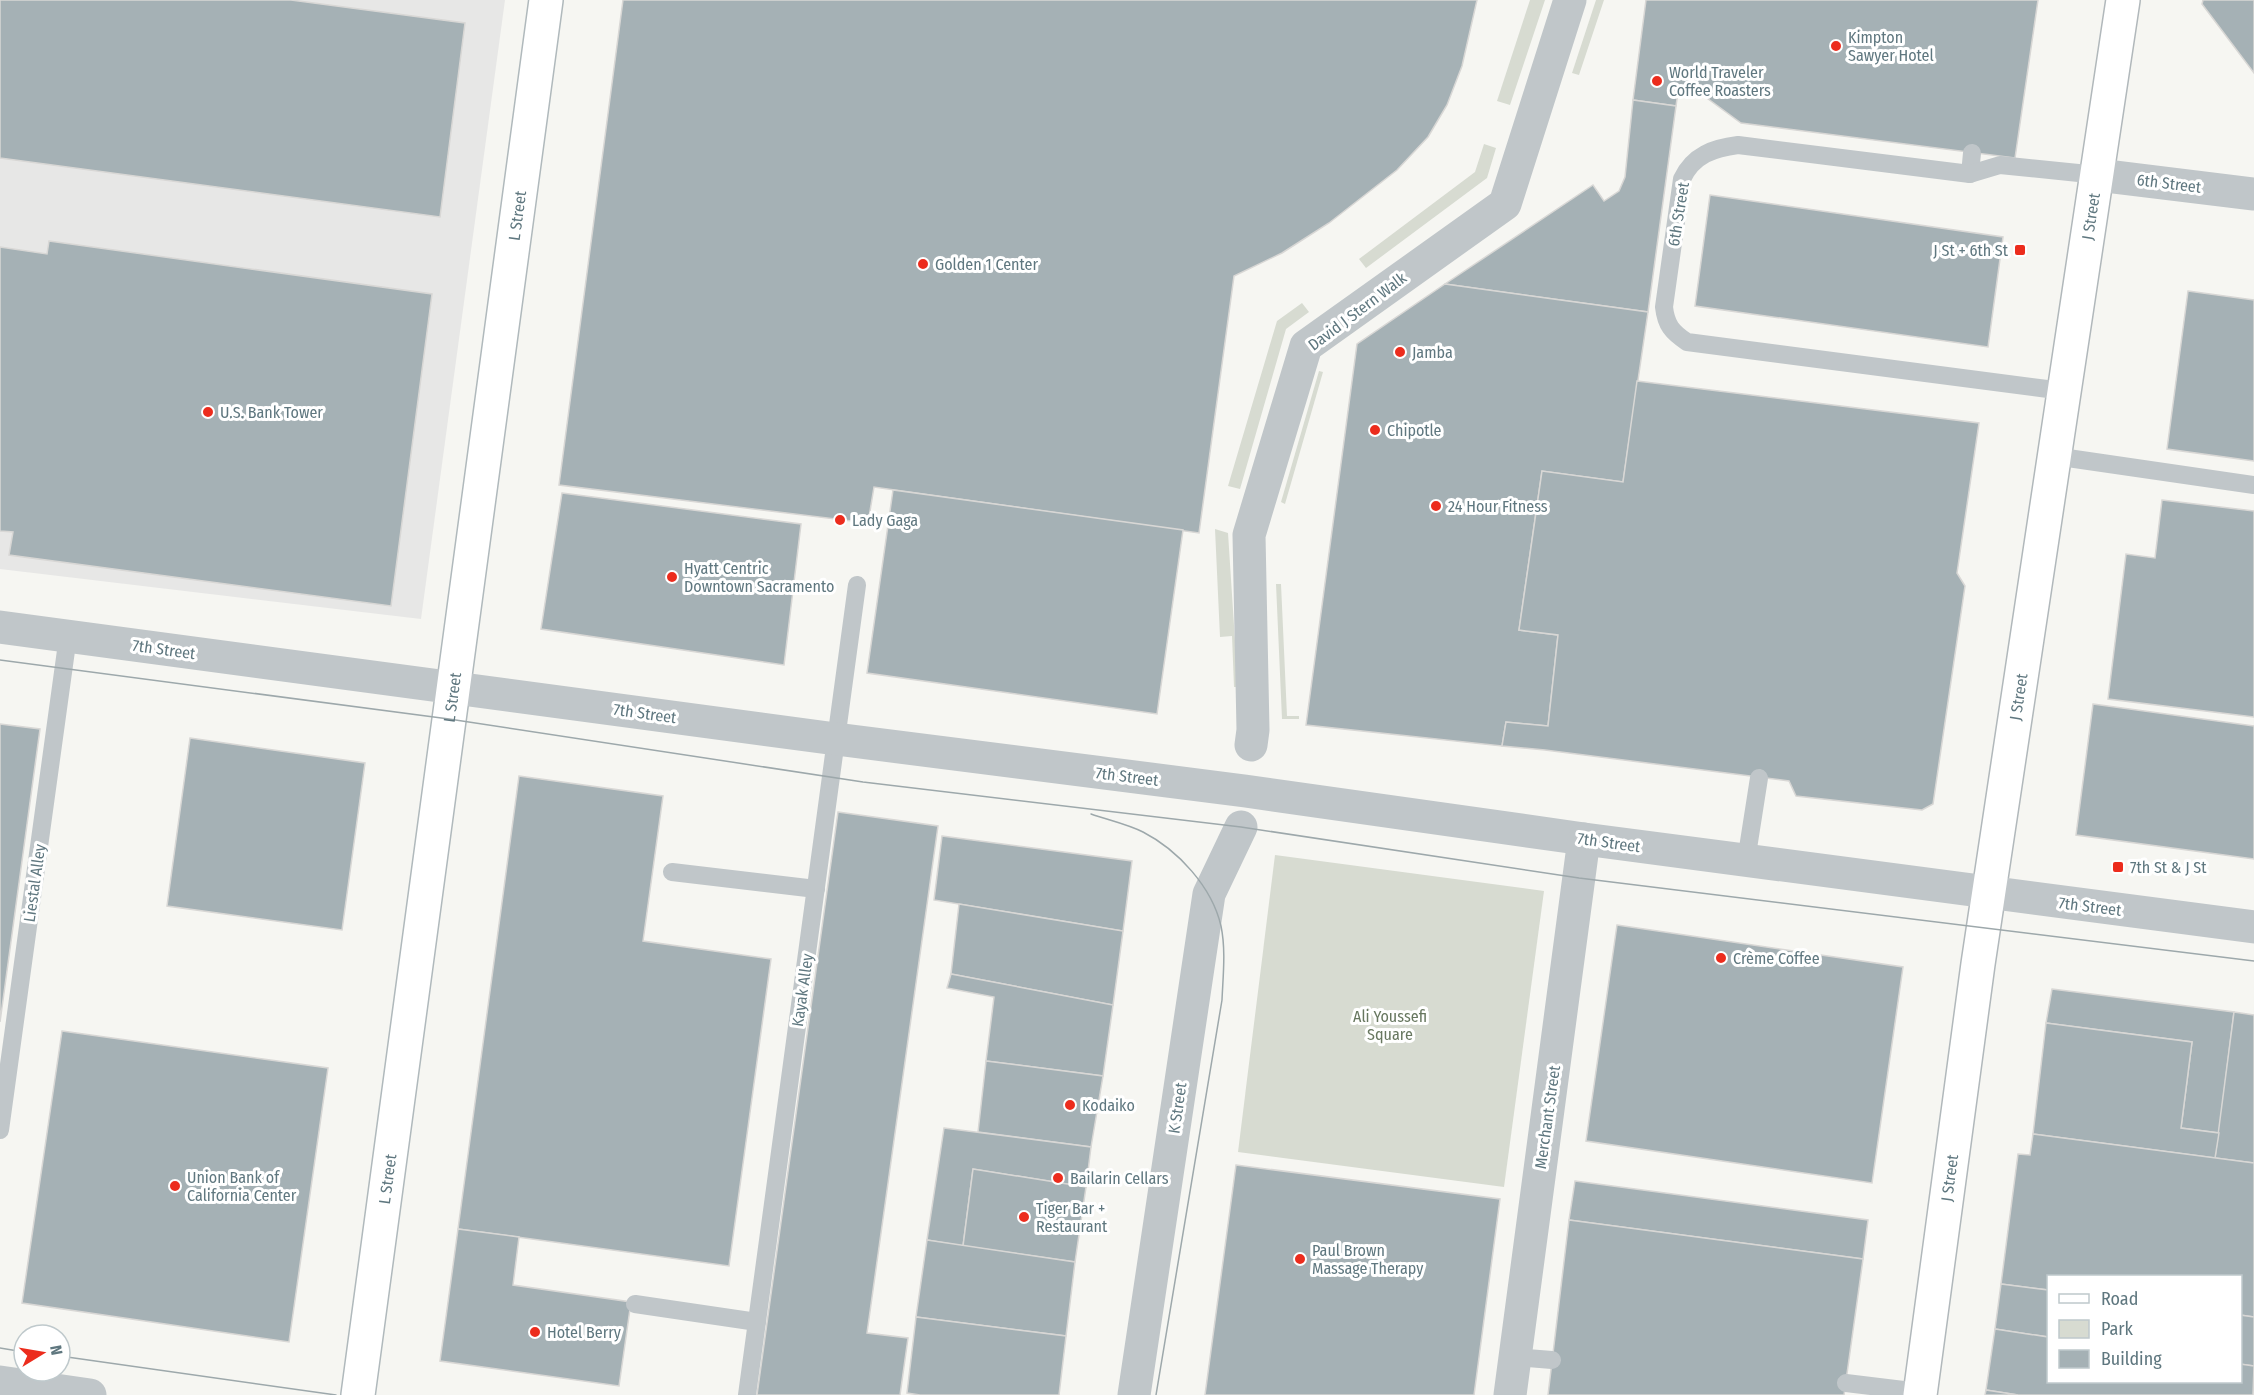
<svg xmlns="http://www.w3.org/2000/svg" width="2254" height="1395" font-family="'Fira Sans Condensed',sans-serif">
<style>
.built{fill:#e7e7e6}
.green{fill:#d7dbd1}
.building{fill:#a5b1b5;stroke:#d8d7d5;stroke-width:1.5}
.lines{fill:none;stroke-linecap:round;stroke-linejoin:round}
.secondary-casing{stroke:#b0b9bc;stroke-width:36}
.primary-casing{stroke:#b1b8bb;stroke-width:36}
.lane{stroke:#c0c6c9;stroke-width:18}
.street{stroke:#c0c6c9;stroke-width:33}
.secondary{stroke:#fff;stroke-width:33}
.primary{stroke:#fff;stroke-width:33}
.tram{stroke:#9da8ab;stroke-width:1.5}
.poi-dot{fill:#ec2c1d;stroke:#fff;stroke-width:2}
.labels{text-anchor:middle;stroke-width:6;stroke-linejoin:round;paint-order:stroke}
.poi-label{font-size:16px;fill:#5f777f;stroke:#fff;text-anchor:start}
.street-label{font-size:16px;fill:#5f777f;stroke:#fff}
.park-label{font-size:16px;fill:#67775f;stroke:#fff}
</style>
<rect width="100%" height="100%" fill="#f6f6f2"/>
<polygon class="built" points="0,0 505,0 421,619 0,569"/>
<g class="green">
<polygon points="1530,0 1545,0 1510,105 1497,101"/>
<polygon points="1596,0 1604,0 1579,75 1572,73"/>
<polygon points="1484,144 1496,148 1487,178 1366,268 1359,259 1475,172"/>
<polygon points="1302,303 1309,312 1286,329 1240,489 1228,486 1277,321"/>
<polygon points="1319,371 1323,372 1285,504 1281,502"/>
<polygon points="1215,529 1228,533 1238,687 1234,687 1232,636 1220,637"/>
<polygon points="1276,584 1281,584 1287,716 1299,716 1299,719 1282,719"/>
<polygon points="1275,855 1544,891 1504,1187 1238,1152"/>
</g>
<g class="building">
<polygon points="0,0 291,0 465,23 440,217 0,158"/>
<polygon points="623,0 1477,0 1462,66 1447,105 1428,137 1397,170 1329,223 1282,253 1234,276 1199,533 874,487 868,523 559,485"/>
<polygon points="1646,0 2038,0 2015,158 1741,123 1704,96 1678,92 1676,106 1633,100"/>
<polygon points="2203,0 2254,0 2254,73 2202,4"/>
<polygon points="1633,100 1676,106 1648,312 1445,284 1593,185 1604,201 1619,191 1625,177"/>
<polygon points="1710,195 2003,237 1988,347 1695,306"/>
<polygon points="49,241 432,294 391,606 9,555 13,532 0,531 0,247 47,254"/>
<polygon points="1445,284 1648,312 1623,482 1542,471 1519,630 1558,635 1548,726 1506,722 1502,746 1306,725 1357,344"/>
<polygon points="2188,291 2254,300 2254,461 2167,449"/>
<polygon points="1637,381 1979,423 1957,573 1965,586 1933,804 1922,810 1796,796 1789,781 1545,750 1502,746 1506,722 1548,726 1558,635 1519,630 1542,471 1623,482"/>
<polygon points="893,490 1183,530 1157,714 867,673"/>
<polygon points="562,493 801,524 784,665 541,629"/>
<polygon points="2162,500 2254,511 2254,717 2108,699 2126,554 2155,558"/>
<polygon points="2093,704 2254,726 2254,859 2076,835"/>
<polygon points="0,724 40,729 0,1022"/>
<polygon points="190,738 365,763 342,930 167,906"/>
<polygon points="519,776 663,796 643,941 771,959 729,1266 458,1229"/>
<polygon points="838,812 938,826 867,1333 908,1338 900,1395 757,1395"/>
<polygon points="942,836 1132,861 1123,931 934,900"/>
<polygon points="959,904 1123,931 1113,1005 951,974"/>
<polygon points="1617,925 1903,967 1872,1183 1586,1141"/>
<polygon points="951,974 1113,1005 1103,1076 986,1061 994,997 947,988"/>
<polygon points="2052,989 2234,1012 2219,1133 2181,1128 2192,1042 2046,1023"/>
<polygon points="2234,1012 2254,1015 2254,1163 2215,1158"/>
<polygon points="2046,1023 2192,1042 2181,1128 2219,1133 2215,1158 2033,1134"/>
<polygon points="62,1031 328,1068 289,1342 22,1303"/>
<polygon points="986,1061 1103,1076 1091,1147 978,1132"/>
<polygon points="944,1128 1091,1147 1086,1187 973,1169 963,1246 927,1240"/>
<polygon points="2033,1134 2254,1163 2254,1317 2240,1315 2240,1276 2048,1276 2048,1290 2001,1284 2018,1154 2030,1155"/>
<polygon points="1236,1165 1500,1199 1474,1395 1205,1395"/>
<polygon points="973,1169 1086,1187 1075,1262 963,1246"/>
<polygon points="1575,1181 1868,1220 1863,1259 1569,1220"/>
<polygon points="1569,1220 1863,1259 1844,1395 1548,1395"/>
<polygon points="458,1229 519,1237 513,1285 631,1302 619,1386 440,1361"/>
<polygon points="927,1240 1075,1262 1066,1336 916,1317"/>
<polygon points="2001,1284 2048,1290 2048,1337 1995,1329"/>
<polygon points="2240,1315 2254,1317 2254,1366 2240,1364"/>
<polygon points="916,1317 1066,1336 1059,1395 920,1395 907,1393"/>
<polygon points="1995,1329 2048,1337 2048,1382 2240,1382 2240,1364 2254,1366 2253,1395 2018,1395 1986,1390"/>
<polygon points="1986,1390 2018,1395 1985,1395"/>
</g>
<g class="lines">
<defs>
<g id="secondary">
<path id="s1" d="M358,1395L546,0"/>
</g>
<g id="primary">
<path id="s2" d="M1920,1395L1978,964L2123,0"/>
</g>
</defs>
<use href="#secondary" class="secondary-casing"/>
<use href="#primary" class="primary-casing"/>
<g class="lane">
<polyline points="1970,174 1972,153"/>
<path d="M2063,391L1687,342C1672,332 1666,325 1664,307L1682,179C1693,155 1714,148 1738,145L1970,174L2000,165L2098,175"/>
<polyline points="2054,456 2254,485"/>
<polyline points="1746,861 1759,778"/>
<polyline points="672,872 816,889"/>
<polyline points="0,1130 68,636"/>
<polyline points="635,1304 757,1322"/>
<polyline points="1515,1357 1552,1360"/>
<polyline points="1846,1383 1920,1392"/>
<polyline points="747,1395 857,585"/>
</g>
<g class="street">
<polyline points="2098,175 2254,194"/>
<polyline points="0,627 836,739 1245,791 1584,839 2254,927"/>
<polyline points="1251,745 1253,730 1249,535 1306,346 1505,204 1570,0"/>
<polyline points="0,1382 90,1395"/>
<polyline points="1134,1395 1209,894 1241,827"/>
<polyline points="1510,1395 1584,839"/>
</g>
<use href="#secondary" class="secondary"/>
<use href="#primary" class="primary"/>
<g class="tram">
<polyline points="0,660 449,719 863,782 1241,827 1579,878 2254,961"/>
<path d="M1091,814C1108,820 1127,824 1143,832C1178,850 1212,887 1221,926C1226,950 1223,976 1222,1000L1156,1395"/>
<polyline points="0,1348 24,1352"/>
<polyline points="60,1356 336,1395"/>
</g>
</g>
<g class="poi-dot">
<circle cx="1836" cy="46" r="6"/>
<circle cx="1657" cy="81" r="6"/>
<rect x="2014" y="244" width="12" height="12" rx="3"/>
<circle cx="923" cy="264" r="6"/>
<circle cx="1400" cy="352" r="6"/>
<circle cx="208" cy="412" r="6"/>
<circle cx="1375" cy="430" r="6"/>
<circle cx="1436" cy="506" r="6"/>
<circle cx="840" cy="520" r="6"/>
<circle cx="672" cy="577" r="6"/>
<rect x="2112" y="861" width="12" height="12" rx="3"/>
<circle cx="1721" cy="958" r="6"/>
<circle cx="1070" cy="1105" r="6"/>
<circle cx="1058" cy="1178" r="6"/>
<circle cx="175" cy="1186" r="6"/>
<circle cx="1024" cy="1217" r="6"/>
<circle cx="1300" cy="1259" r="6"/>
<circle cx="535" cy="1332" r="6"/>
</g>
<g class="labels">
<g class="poi-label">
<text x="1848" y="43">Kimpton<tspan x="1848" dy="18">Sawyer Hotel</tspan></text>
<text x="1669" y="78">World Traveler<tspan x="1669" dy="18">Coffee Roasters</tspan></text>
<text x="2008" y="256" text-anchor="end">J St + 6th St</text>
<text x="935" y="270">Golden 1 Center</text>
<text x="1412" y="358">Jamba</text>
<text x="220" y="418">U.S. Bank Tower</text>
<text x="1387" y="436">Chipotle</text>
<text x="1448" y="512">24 Hour Fitness</text>
<text x="852" y="526">Lady Gaga</text>
<text x="684" y="574">Hyatt Centric<tspan x="684" dy="18">Downtown Sacramento</tspan></text>
<text x="2130" y="873">7th St &amp; J St</text>
<text x="1733" y="964">Crème Coffee</text>
<text x="1082" y="1111">Kodaiko</text>
<text x="187" y="1183">Union Bank of<tspan x="187" dy="18">California Center</tspan></text>
<text x="1070" y="1184">Bailarin Cellars</text>
<text x="1036" y="1214">Tiger Bar +<tspan x="1036" dy="18">Restaurant</tspan></text>
<text x="1312" y="1256">Paul Brown<tspan x="1312" dy="18">Massage Therapy</tspan></text>
<text x="547" y="1338">Hotel Berry</text>
</g>
<g class="street-label">
<text transform="translate(2169 183) rotate(7)" y="6">6th Street</text>
<text transform="translate(1678 214) rotate(-81)" y="6">6th Street</text>
<text dy="6" stroke="none"><textPath href="#s1" startOffset="1190">L Street</textPath></text>
<text dy="6" stroke="none"><textPath href="#s2" startOffset="1191">J Street</textPath></text>
<text transform="translate(1357 311) rotate(-37)" y="6">David J Stern Walk</text>
<text transform="translate(164 649) rotate(8)" y="6">7th Street</text>
<text dy="6" stroke="none"><textPath href="#s1" startOffset="704">L Street</textPath></text>
<text dy="6" stroke="none"><textPath href="#s2" startOffset="705">J Street</textPath></text>
<text transform="translate(645 713) rotate(8)" y="6">7th Street</text>
<text transform="translate(1127 776) rotate(7)" y="6">7th Street</text>
<text transform="translate(1609 842) rotate(8)" y="6">7th Street</text>
<text transform="translate(34 883) rotate(-82)" y="6">Liestal Alley</text>
<text transform="translate(2090 906) rotate(7)" y="6">7th Street</text>
<text transform="translate(802 990) rotate(-82)" y="6">Kayak Alley</text>
<text transform="translate(1177 1108) rotate(-82)" y="6">K Street</text>
<text transform="translate(1547 1117) rotate(-82)" y="6">Merchant Street</text>
<text dy="6" stroke="none"><textPath href="#s2" startOffset="219">J Street</textPath></text>
<text dy="6" stroke="none"><textPath href="#s1" startOffset="218">L Street</textPath></text>
</g>
<g class="park-label">
<text x="1390" y="1022">Ali Youssefi<tspan x="1390" dy="18">Square</tspan></text>
</g>
</g>
<rect x="2047" y="1275" width="195" height="108" fill="#ffffff" stroke="#bfc9cc" stroke-width="1.5"/>
<rect x="2059" y="1294" width="30" height="9" fill="#ffffff" stroke="#bfc9cc" stroke-width="1.5"/>
<text x="2101" y="1305" font-size="18" fill="#5f777f">Road</text>
<rect x="2059" y="1320" width="30" height="18" fill="#d7dbd1" stroke="#bfc9cc" stroke-width="1.5"/>
<text x="2101" y="1335" font-size="18" fill="#5f777f">Park</text>
<rect x="2059" y="1350" width="30" height="18" fill="#a5b1b5" stroke="#bfc9cc" stroke-width="1.5"/>
<text x="2101" y="1365" font-size="18" fill="#5f777f">Building</text>
<g transform="translate(42 1353) rotate(79)"><circle r="28" fill="#ffffff" stroke="#bfc9cc" stroke-width="1.5"/>
<path d="M0-4.5L10 22L0 15L-10 22Z" fill="#ec2c1d"/>
<text y="-9" font-size="16" font-weight="bold" text-anchor="middle" fill="#5f777f">N</text>
</g>
</svg>
